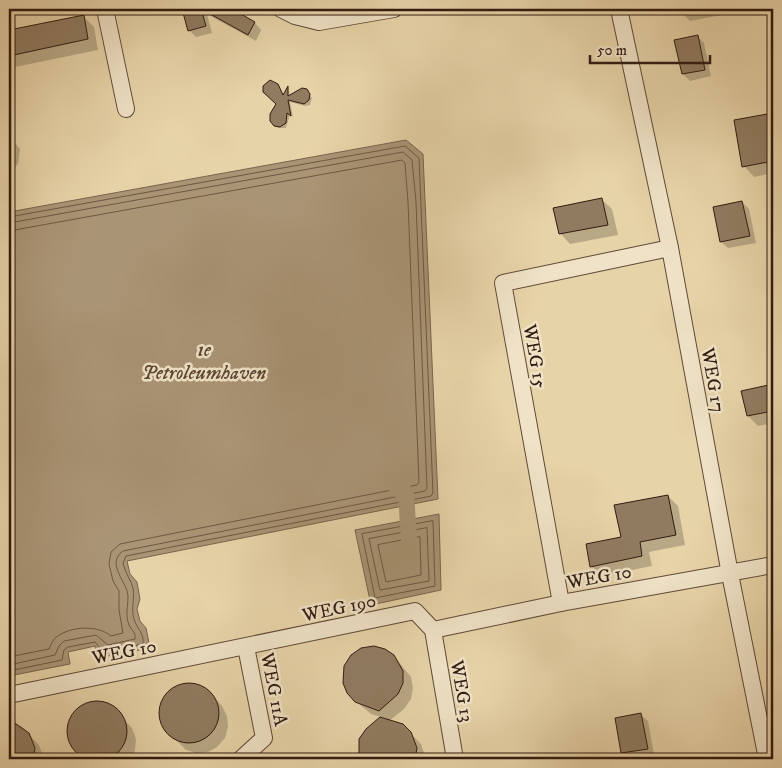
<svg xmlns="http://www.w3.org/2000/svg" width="782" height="768" font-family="'IM FELL DW Pica',serif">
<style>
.water{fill:#a99475;stroke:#79644d}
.shadow{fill:#0003;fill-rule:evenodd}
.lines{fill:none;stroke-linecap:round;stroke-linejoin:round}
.shore{stroke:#6e5843;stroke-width:1}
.canal{stroke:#a99475;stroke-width:16}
.building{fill:#907b60;stroke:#321b11}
.minor-casing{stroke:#5f4937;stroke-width:18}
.minor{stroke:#efe2c6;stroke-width:16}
.labels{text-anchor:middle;stroke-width:5;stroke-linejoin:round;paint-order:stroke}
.street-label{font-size:19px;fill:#321b11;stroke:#efe2c6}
.water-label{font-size:20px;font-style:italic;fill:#5c4534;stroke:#efe2c6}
</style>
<rect width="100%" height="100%" fill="#e7d3a8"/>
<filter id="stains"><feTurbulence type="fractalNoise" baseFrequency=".004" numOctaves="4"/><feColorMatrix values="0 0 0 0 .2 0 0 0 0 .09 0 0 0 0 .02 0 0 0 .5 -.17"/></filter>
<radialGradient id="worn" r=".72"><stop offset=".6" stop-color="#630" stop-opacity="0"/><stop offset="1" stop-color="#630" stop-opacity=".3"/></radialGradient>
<g class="water">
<polygon points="406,140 423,154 438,499 127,561 130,574 137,582 140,599 137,609 140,621 146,628 150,648 97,658 95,646 68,652 70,664 9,676 9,212"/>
<polygon points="439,514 441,590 371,605 355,530"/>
</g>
<g class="shadow">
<polygon points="183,9 229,9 255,23 261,30 256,41 207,14 212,33 196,37 189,30"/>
<polygon points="678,9 754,9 690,21"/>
<polygon points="83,16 94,27 98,50 15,67 9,60 9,32"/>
<polygon points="697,36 704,43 711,76 690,81 683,74"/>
<path d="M270,81L279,86L283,95L288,88L290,96L299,90L306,91L312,98L310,105L305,106L290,102L293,117L290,115L286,128H278L275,125L278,104L264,91L266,84ZM289,93V103H286V96Z"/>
<polygon points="773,114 773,173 754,177 744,166 735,121"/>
<polygon points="9,135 20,149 18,164 9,173"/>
<polygon points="601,199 612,209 618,235 570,244 560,233"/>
<polygon points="742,202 749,209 756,243 728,248 721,242"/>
<polygon points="773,386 773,423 758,426 748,416 743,392"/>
<polygon points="773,465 773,491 768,467"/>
<polygon points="668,496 678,506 685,545 649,552 652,566 601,576 591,566"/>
<polygon points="394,656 411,677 413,688 411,699 404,709 389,721 402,725 421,744 426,759 361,759 360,757 381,717 371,714 351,697"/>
<polygon points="192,685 201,687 211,694 222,706 227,716 228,727 225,738 217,747 208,752 196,753 186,750 166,730 161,720 160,709 164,699 171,691 181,686"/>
<polygon points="91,704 103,704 114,709 132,728 136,739 135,750 131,759 84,759 72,747 68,736 68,726 73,715 81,708"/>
<polygon points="641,715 648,721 654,755 629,759 622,753"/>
<polygon points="9,723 21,726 39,745 44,759 9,759"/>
</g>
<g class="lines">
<g class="shore">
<path d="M9,217L405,146L419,158L433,493L431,496L126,556L123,563C125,573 131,580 133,588C135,600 130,611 135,622C139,631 144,634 143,644L103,652L95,642L68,647L64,650L62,660L9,671"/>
<path d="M9,223L403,152L412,160L416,202L427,488L425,491L123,551C105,564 128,582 128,597C128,607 125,615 129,625C132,631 136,632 135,639L108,645L96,635L64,641L59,646L55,655L9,665"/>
<path d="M9,231L402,160L405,163L408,202L419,482L417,485L120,544L111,552L109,564L113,581L119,591V610L123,633L111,636C98,625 72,626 58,636C53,639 51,644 49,649L9,657"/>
<polygon points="433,521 435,586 375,598 362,534"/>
<polygon points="427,528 429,581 380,590 369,539"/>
<polygon points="420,537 421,575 386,582 378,545"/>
</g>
<polyline class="canal" points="397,489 406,493 409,541"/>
</g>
<g class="building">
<polygon points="182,9 201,9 206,26 188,31"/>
<polygon points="201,9 232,9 255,22 248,35"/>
<polygon points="84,15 88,39 9,56 9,30"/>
<polygon points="698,35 705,70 682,74 674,40"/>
<polygon points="270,80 278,84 283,95 288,86 288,96 302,88 307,89 310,94 309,100 304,104 288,100 291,116 287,113 286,123 280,127 274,126 270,121 270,114 276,104 263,92 263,86"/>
<polygon points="773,113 773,161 742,167 734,120"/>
<polygon points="602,198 608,225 559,234 553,208"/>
<polygon points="742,201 750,236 720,242 713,207"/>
<polygon points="773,384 773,411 747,416 741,391"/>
<polygon points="668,495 676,535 640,542 642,556 590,567 586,544 621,537 614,505"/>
<polygon points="374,646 385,649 394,655 403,671 403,683 398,694 379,711 355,702 347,693 343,683 344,666 351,655 361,648"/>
<circle cx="189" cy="713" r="30"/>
<circle cx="97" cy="731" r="30"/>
<polygon points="641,713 648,749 621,753 615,718"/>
<polygon points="380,717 403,724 411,732 417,748 415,759 359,759 359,739 366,729"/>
<polygon points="9,719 29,733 35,748 33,759 9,759"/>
</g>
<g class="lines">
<defs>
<g id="minor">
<polyline points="105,9 126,109"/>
<polyline points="281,9 295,16 319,22 394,9"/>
<polyline points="619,9 670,248 730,574 767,759"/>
<polyline points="561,603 503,283 670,248"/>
<polyline points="433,630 561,603 773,565"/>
<polyline points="433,630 455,759"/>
<polyline points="9,695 415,611 433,630"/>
<polyline points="241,759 264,738 246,647"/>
</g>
</defs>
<use href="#minor" class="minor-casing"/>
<use href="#minor" class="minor"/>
</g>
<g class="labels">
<g class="street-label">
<text transform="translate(536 356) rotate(80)" y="7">WEG 15</text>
<text transform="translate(714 380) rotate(80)" y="7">WEG 17</text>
<text transform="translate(599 576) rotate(-10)" y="7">WEG 10</text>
<text transform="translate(339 607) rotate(-12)" y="7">WEG 190</text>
<text transform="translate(124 651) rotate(-11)" y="7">WEG 10</text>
<text transform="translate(275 689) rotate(79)" y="7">WEG 11A</text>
<text transform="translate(463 691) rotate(80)" y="7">WEG 13</text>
</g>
<g class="water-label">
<text x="204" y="356">1e<tspan x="204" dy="23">Petroleumhaven</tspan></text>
</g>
</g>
<rect width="782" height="768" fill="none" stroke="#e7d3a8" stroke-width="30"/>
<rect x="10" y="10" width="762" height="748" fill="none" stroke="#321b11" stroke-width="2.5"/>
<rect x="15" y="15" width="752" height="738" fill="none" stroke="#321b11"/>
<path d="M590 55v8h120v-8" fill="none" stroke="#321b11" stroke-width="2.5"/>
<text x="597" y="55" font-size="15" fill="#321b11" stroke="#efe2c6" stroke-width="4" paint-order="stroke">50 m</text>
<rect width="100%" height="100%" filter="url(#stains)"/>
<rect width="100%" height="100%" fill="url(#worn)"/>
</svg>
